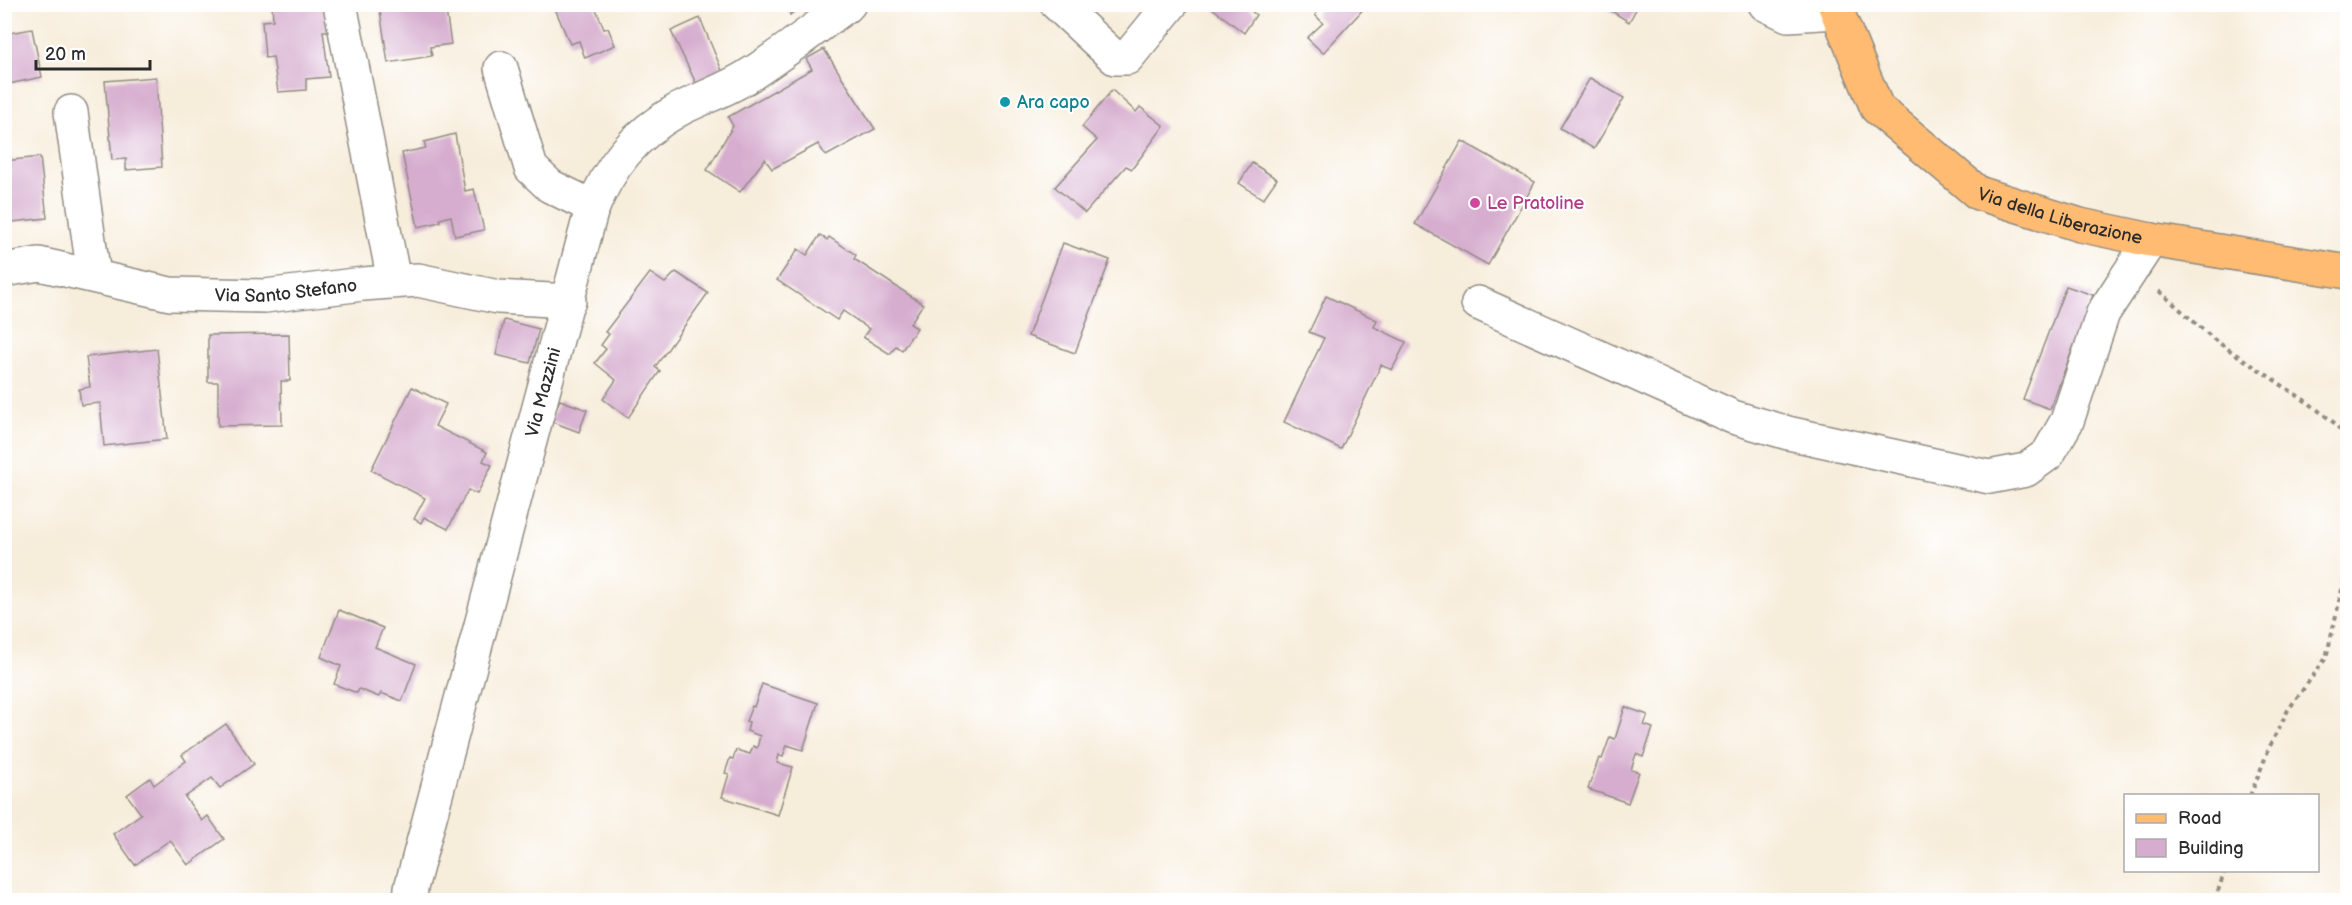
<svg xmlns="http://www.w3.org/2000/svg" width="2352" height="905" font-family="'Balsamiq Sans',sans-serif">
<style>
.building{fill:#d6adcf}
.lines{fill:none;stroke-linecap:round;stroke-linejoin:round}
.minor-casing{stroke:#918c83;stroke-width:36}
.major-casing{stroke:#918c83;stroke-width:36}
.path{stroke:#918c83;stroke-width:4;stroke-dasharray:4.5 4.5;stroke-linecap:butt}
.minor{stroke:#fff;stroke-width:33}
.major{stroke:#ffbb71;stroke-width:33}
.culture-dot{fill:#0f9aa8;stroke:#fff;stroke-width:2}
.hotel-dot{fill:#d1479c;stroke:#fff;stroke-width:2}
.labels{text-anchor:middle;stroke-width:4.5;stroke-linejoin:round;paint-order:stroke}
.culture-label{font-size:18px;fill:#0d838f;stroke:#fff;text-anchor:start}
.hotel-label{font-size:18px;fill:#b23c85;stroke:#fff;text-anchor:start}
.street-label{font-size:18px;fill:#2b2b2b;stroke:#fff}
</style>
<rect width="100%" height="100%" fill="#fff"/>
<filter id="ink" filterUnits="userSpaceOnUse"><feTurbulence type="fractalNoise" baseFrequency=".0167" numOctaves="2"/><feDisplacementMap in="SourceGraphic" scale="12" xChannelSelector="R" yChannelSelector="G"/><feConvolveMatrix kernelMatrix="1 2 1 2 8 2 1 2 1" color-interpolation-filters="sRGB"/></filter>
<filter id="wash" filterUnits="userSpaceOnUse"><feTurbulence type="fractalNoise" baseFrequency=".008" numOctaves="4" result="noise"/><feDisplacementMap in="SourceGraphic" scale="24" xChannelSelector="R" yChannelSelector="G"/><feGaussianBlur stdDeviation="1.35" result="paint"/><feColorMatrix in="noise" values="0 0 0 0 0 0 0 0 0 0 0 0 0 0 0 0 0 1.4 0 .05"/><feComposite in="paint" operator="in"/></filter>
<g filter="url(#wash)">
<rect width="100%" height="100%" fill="#f7eddb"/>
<g id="blocks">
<g class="building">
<polygon points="272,4 324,4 328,31 323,31 329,77 306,79 306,90 278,92 273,57 265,58 262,21 273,20"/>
<polygon points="379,4 445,4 451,44 430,47 432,56 388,63"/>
<polygon points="553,4 594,4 604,29 608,28 615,45 585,58 579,41 570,44"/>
<polygon points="788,4 803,4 790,15"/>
<polygon points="1207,4 1242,4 1256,15 1244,33"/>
<polygon points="1318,4 1368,4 1323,53 1307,38 1323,23 1315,15 1321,7"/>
<polygon points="1600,4 1639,4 1629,22"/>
<polygon points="700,18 723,73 696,83 671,31"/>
<polygon points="32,29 42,77 4,85 4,34"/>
<polygon points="824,49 875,129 826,156 818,144 772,169 765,159 740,192 707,170 733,126 728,117 812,69 806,59"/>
<polygon points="156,77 162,167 126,170 126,159 112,160 105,81"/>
<polygon points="1590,78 1624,98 1594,149 1560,128"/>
<polygon points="1112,90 1136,112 1140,107 1164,126 1132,169 1126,166 1085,213 1055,187 1097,140 1082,127"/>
<polygon points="455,134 465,191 474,189 484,230 455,236 451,216 440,219 440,222 418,227 402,153 426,148 424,142"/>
<polygon points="1462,141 1535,182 1488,265 1415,224"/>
<polygon points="40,157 47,218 4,223 4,161"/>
<polygon points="1252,163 1277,179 1263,199 1239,183"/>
<polygon points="820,235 827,240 829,237 856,255 854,259 923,304 910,324 917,328 902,350 896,346 890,354 863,337 869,329 843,311 837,320 777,280 798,249 807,255"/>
<polygon points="1063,243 1110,260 1075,353 1028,336"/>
<polygon points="676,272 708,293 655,367 660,371 628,418 603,399 616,380 595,363 606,349 601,345 609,334 605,332 650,273 665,283"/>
<polygon points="2066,286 2093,295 2050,409 2023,399"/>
<polygon points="1326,296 1377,320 1374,327 1406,342 1392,370 1381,365 1341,449 1284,422 1324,338 1309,332"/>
<polygon points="504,320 539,329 530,363 496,355"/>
<polygon points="289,334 290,381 281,381 282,425 218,426 218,382 208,382 208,335"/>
<polygon points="157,349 167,439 104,446 100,403 81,405 79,389 90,387 86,357"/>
<polygon points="412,387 446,404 435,426 487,452 483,461 492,465 477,494 468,490 448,529 424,517 421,523 414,519 425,498 371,470"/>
<polygon points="560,400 587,410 579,432 550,421"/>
<polygon points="339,610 383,628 375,647 416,664 402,701 381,693 379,697 359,689 357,693 334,684 341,666 321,657"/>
<polygon points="762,684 818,703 803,750 787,745 783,756 779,755 777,763 793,767 778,815 722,797 729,774 725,773 730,758 733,759 736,750 750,754 753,746 757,748 760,736 747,731 749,722 746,721 752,706 754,707"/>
<polygon points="1625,707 1648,715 1644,725 1653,728 1643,757 1636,754 1631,770 1639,772 1628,803 1588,789 1599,758 1602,759 1610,737 1615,739"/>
<polygon points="226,724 254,764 220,788 212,778 185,797 202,821 208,816 224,839 188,865 170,840 135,865 113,834 141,814 127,795 150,778 154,785 186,761 182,755"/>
</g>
</g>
</g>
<g filter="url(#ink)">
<use href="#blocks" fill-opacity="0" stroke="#918c83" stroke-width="1.5"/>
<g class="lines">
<defs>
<g id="minor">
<polyline points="340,4 394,281"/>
<polyline points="1057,4 1115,58 1127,58 1171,4"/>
<polyline points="1765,4 1788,15 1837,12"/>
<polyline points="501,68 531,168 550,186 593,207"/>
<polyline points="71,112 94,276"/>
<path id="s1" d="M4,270L39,264L170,294L265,296L363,284L418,280L498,297L569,301"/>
<polyline points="1478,303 1733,417 1788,433 1989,477 2026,470 2048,454 2067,421 2103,313 2151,240"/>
<path id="s2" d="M410,900L411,888L591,212C609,166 635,134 678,110C701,98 726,90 748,76C783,54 815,28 849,4"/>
</g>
<g id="major">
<path id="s3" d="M1834,4L1877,108L1978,193L2080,225L2151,240L2348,272"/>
</g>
</defs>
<use href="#minor" class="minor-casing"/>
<use href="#major" class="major-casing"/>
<g class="path">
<polyline points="2159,291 2216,341 2310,404 2337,425 2348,447"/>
<polyline points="2250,796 2270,746 2288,710 2326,658 2348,564"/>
<polyline points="2215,900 2225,870"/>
</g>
<use href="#minor" class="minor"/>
<use href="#major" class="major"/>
</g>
</g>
<circle class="culture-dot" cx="1005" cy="102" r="6"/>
<circle class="hotel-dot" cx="1475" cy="203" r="6"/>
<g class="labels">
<g class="culture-label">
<text x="1017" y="108">Ara capo</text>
</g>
<g class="hotel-label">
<text x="1487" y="209">Le Pratoline</text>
</g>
<g class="street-label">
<text dy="6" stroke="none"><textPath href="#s3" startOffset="330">Via della Liberazione</textPath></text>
<text dy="6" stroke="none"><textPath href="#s1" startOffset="286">Via Santo Stefano</textPath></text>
<text dy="6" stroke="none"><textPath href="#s2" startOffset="525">Via Mazzini</textPath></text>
</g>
</g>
<rect width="2352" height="905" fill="none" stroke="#fff" stroke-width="24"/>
<rect x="2124" y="794" width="195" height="78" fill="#ffffff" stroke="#aaaaaa" stroke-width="1.5"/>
<rect x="2136" y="814" width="30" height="9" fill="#ffbb71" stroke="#aaaaaa" stroke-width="1.5"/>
<text x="2178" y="824" font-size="18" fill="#2b2b2b">Road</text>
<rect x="2136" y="839" width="30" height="18" fill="#d6adcf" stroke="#aaaaaa" stroke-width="1.5"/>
<text x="2178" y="854" font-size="18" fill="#2b2b2b">Building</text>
<path d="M36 60v9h114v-9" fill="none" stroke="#2b2b2b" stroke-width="3"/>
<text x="45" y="60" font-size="18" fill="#2b2b2b" stroke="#ffffff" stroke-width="4.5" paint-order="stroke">20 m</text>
</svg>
